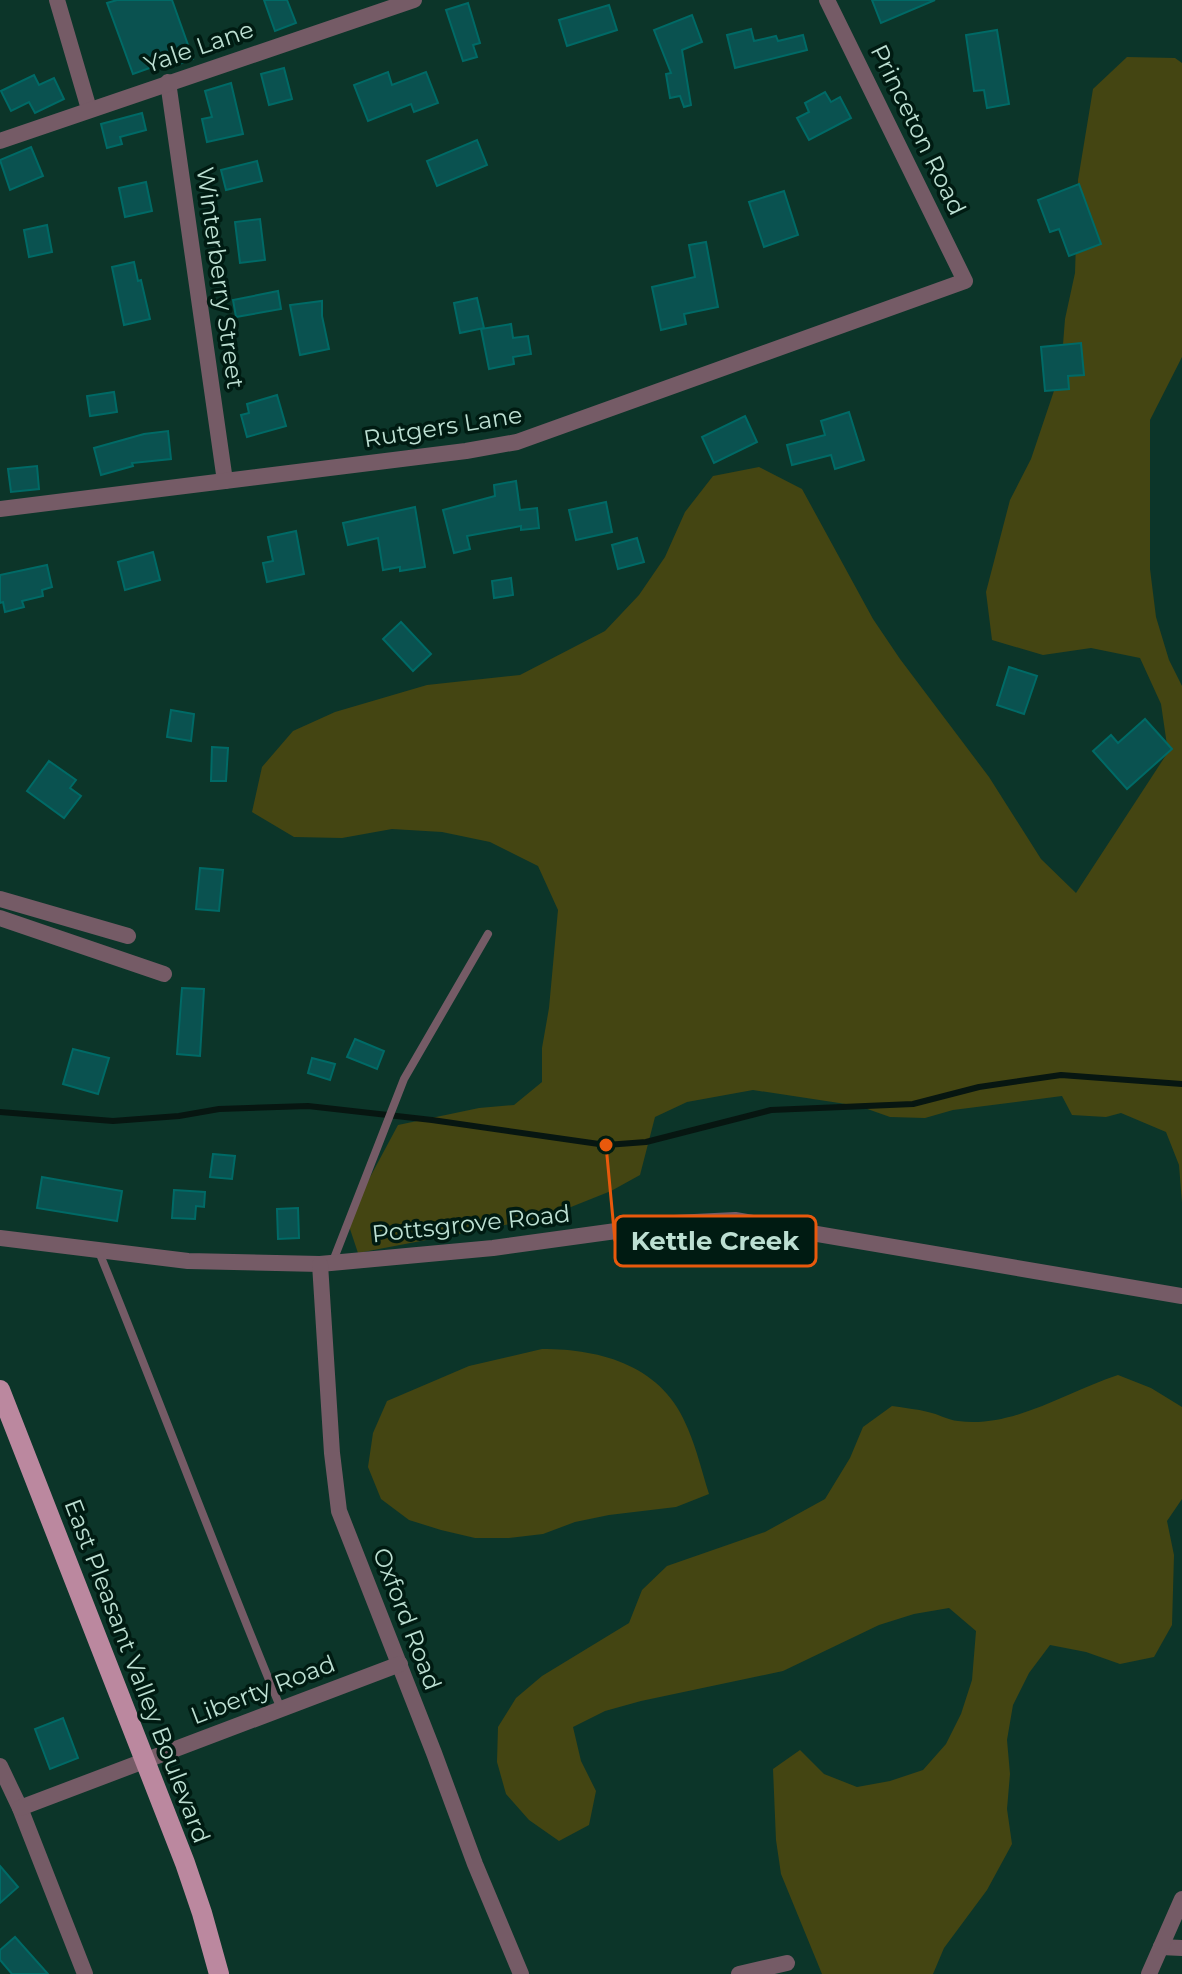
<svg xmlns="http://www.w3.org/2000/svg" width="1182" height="1974" font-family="Montserrat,sans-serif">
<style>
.green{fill:#444512}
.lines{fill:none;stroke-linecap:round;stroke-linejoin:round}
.stream{stroke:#071611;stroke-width:6}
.building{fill:#0a5250;stroke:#006a66;stroke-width:2}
.lane{stroke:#755b66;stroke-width:8}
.street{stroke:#755b66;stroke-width:16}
.primary{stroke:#bb889f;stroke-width:20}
.labels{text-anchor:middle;stroke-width:7;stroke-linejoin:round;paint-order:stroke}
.street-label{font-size:24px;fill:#bcdfd2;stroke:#001b12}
.leader{fill:none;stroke:#e8590c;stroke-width:3}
.callout-dot{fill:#e8590c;stroke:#001b12;stroke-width:3}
.callout{fill:#001b12;stroke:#e8590c;stroke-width:3}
.callout-label{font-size:26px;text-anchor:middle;font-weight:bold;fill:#bcdfd2}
</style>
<rect width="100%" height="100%" fill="#0c3529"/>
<g class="green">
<polygon points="1127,57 1175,58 1182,63 1182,357 1150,420 1150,569 1156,617 1169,660 1182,686 1182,1203 1179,1165 1166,1132 1121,1113 1106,1117 1072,1115 1062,1096 953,1110 925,1118 890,1117 859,1106 753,1090 687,1102 655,1117 640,1175 611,1191 546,1217 358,1253 347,1220 398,1125 479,1108 514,1105 542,1082 542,1048 549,1008 558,910 538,866 490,842 442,832 392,829 342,838 294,837 252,812 262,767 293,731 335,712 427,685 520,675 605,631 639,595 665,557 685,512 713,476 759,467 802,489 873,619 900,659 989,777 1041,859 1076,893 1168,752 1161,704 1140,658 1091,648 1043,655 992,640 986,592 1010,500 1031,459 1061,370 1065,319 1075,273 1078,180 1093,89"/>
<path d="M542,1349C602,1349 664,1366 688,1429C697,1450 702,1472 709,1494L676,1507L609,1515L575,1522L543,1534L509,1538H475L441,1530L409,1520L381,1499L368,1467L373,1433L387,1401L469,1366Z"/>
<path d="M1118,1375L1151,1388L1182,1407V1499L1167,1521L1174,1555L1172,1625L1154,1657L1120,1664L1086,1652L1050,1645L1029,1673L1013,1705L1007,1740L1010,1774L1007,1809L1012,1844L987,1890L944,1948L933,1974H822L781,1874L776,1840L773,1769L800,1750L824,1774L857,1787L890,1781L923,1770L946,1744L961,1714L972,1680L976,1631L949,1608L914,1614L879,1625L783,1671L641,1701L605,1711L573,1727L581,1761L596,1791L589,1825L559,1841L529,1820L506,1794L497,1762L498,1727L516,1698L542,1676L629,1623L642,1590L667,1566L765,1532L825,1499L850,1458L863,1427L892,1406C904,1408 917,1409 928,1412C938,1414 948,1420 958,1421C1012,1429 1068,1391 1118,1375Z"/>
</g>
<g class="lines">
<polyline class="stream" points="0,1112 113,1121 179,1116 219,1109 308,1106 432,1120 606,1145 646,1142 771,1110 913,1104 979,1087 1061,1075 1182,1084"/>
</g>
<g class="building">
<polygon points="117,0 172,0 193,59 174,66 172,60 133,74 107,3"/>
<polygon points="264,0 287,0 296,23 275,31"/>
<polygon points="872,0 935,0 881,23"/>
<polygon points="468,3 480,43 473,45 477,57 463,61 446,10"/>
<polygon points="609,5 617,30 567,46 559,20"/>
<polygon points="692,15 702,42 682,50 691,105 684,107 680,96 670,98 666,74 671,73 654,30"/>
<polygon points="751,29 754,41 776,36 778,41 803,35 807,50 735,68 727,35"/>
<polygon points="997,30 1009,104 987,108 984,90 974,91 966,35"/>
<polygon points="284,68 292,99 269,105 261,74"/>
<polygon points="388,72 392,85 426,72 438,103 414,112 411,104 368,121 354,85"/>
<polygon points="34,75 39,85 54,78 64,99 35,113 29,102 11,111 1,91"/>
<polygon points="231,83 243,134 207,142 202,119 212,117 205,91"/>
<polygon points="825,92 831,102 840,97 851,118 809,140 797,118 809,112 805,103"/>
<polygon points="142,113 146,130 120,137 122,144 107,148 101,124"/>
<polygon points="477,140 487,165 437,186 427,161"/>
<polygon points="31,147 43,176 10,190 0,160"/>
<polygon points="257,161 262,181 226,190 221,170"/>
<polygon points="146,182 152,211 125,217 119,188"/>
<polygon points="1079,184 1101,244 1069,256 1059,229 1050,232 1038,200"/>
<polygon points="784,191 798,235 764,247 749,202"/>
<polygon points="260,219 265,260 240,263 235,222"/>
<polygon points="47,225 52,252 29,257 24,230"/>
<polygon points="706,242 718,307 684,314 686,324 661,330 652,287 695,277 689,245"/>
<polygon points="134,262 138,281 141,280 150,319 124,325 112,267"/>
<polygon points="278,291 281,309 236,317 233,300"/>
<polygon points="477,298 484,328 460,333 454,303"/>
<polygon points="322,301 322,316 329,349 300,355 290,305"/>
<polygon points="511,324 513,338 528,336 531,354 513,357 514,364 489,369 481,329"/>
<polygon points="1081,343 1084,375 1068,376 1069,389 1045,391 1041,347"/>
<polygon points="114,392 117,412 90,416 87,396"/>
<polygon points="277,395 286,426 247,437 241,415 249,413 247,404"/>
<polygon points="849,412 864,460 835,469 831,455 792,465 787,445 825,435 821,421"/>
<polygon points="745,416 757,442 714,463 702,437"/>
<polygon points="168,431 171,459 132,463 133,466 101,475 94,448 144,434"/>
<polygon points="37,466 39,489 11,492 8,469"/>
<polygon points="516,481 520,510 537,508 539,528 521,530 521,526 467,536 470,549 454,553 443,510 495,496 494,485"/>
<polygon points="606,502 612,532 576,540 569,510"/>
<polygon points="415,507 425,567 400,571 400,567 383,570 378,538 348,545 343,523"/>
<polygon points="296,531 304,574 267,582 263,563 273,561 268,537"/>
<polygon points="637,538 644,562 618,569 612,545"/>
<polygon points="153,552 160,580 125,590 118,562"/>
<polygon points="47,565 52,587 42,590 43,596 22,601 24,607 5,612 3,602 0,603 0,575"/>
<polygon points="511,578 513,595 494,598 492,581"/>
<polygon points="401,622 431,654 413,671 383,639"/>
<polygon points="1009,667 1037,676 1024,714 997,705"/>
<polygon points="171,710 194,714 191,741 167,737"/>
<polygon points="1145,719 1172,749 1127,789 1093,751 1111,735 1118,743"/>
<polygon points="212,747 228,748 226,781 211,781"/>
<polygon points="49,761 76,780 70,788 81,796 64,818 27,791"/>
<polygon points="200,868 223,870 219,911 196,909"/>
<polygon points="182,988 204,989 200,1056 177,1054"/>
<polygon points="355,1039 384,1051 377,1069 347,1057"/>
<polygon points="73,1049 109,1058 98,1094 63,1084"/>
<polygon points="312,1058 335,1064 330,1080 308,1073"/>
<polygon points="213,1154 235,1156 232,1179 210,1177"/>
<polygon points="42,1177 122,1191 117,1221 37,1208"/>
<polygon points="174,1190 205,1192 204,1207 196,1206 195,1219 172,1218"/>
<polygon points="298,1208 299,1238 278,1239 277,1209"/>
<polygon points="63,1718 78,1758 50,1769 35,1729"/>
<polygon points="0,1866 18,1887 0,1903"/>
<polygon points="15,1937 48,1974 12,1974 0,1960 0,1950"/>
</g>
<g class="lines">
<g class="lane">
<path d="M99,1252C161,1404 218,1557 281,1709"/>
<polyline points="333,1261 404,1079 488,934"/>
</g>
<g class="street">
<polyline points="57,0 89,109"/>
<polyline points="168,82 225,481"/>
<polyline points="0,141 414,0"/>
<polyline points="0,509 466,451 517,442 965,281 827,0"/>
<polyline points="0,899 128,936"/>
<polyline points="0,918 164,974"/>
<polyline points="0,1238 188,1261 320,1264 493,1248 674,1223 735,1220 1182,1296"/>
<polyline points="320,1264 332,1453 339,1511 434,1753 475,1864 521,1974"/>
<polyline points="0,1766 20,1808 85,1974"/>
<polyline points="20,1808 400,1664"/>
<polyline points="1161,1947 1182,1948"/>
<polyline points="739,1974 787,1963"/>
<polyline points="1149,1974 1182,1899"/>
</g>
<polyline class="primary" points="0,1390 185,1863 202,1913 219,1974"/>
</g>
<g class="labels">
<g class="street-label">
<text transform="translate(199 47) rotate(-19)" y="8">Yale Lane</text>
<text transform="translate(918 130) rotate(64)" y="8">Princeton Road</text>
<text transform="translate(220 278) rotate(82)" y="8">Winterberry Street</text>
<text transform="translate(443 427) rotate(-9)" y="8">Rutgers Lane</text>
<text transform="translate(471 1224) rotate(-6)" y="8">Pottsgrove Road</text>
<text transform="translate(407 1619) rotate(69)" y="8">Oxford Road</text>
<text transform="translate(137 1671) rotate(69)" y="8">East Pleasant Valley Boulevard</text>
<text transform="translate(263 1690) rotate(-21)" y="8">Liberty Road</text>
</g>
</g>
<path class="leader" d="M606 1145L615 1241"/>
<circle class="callout-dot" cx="606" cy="1145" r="8"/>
<rect class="callout" x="615" y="1216" width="201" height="50" rx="8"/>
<g class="callout-label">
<text x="715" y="1250">Kettle Creek</text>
</g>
</svg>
